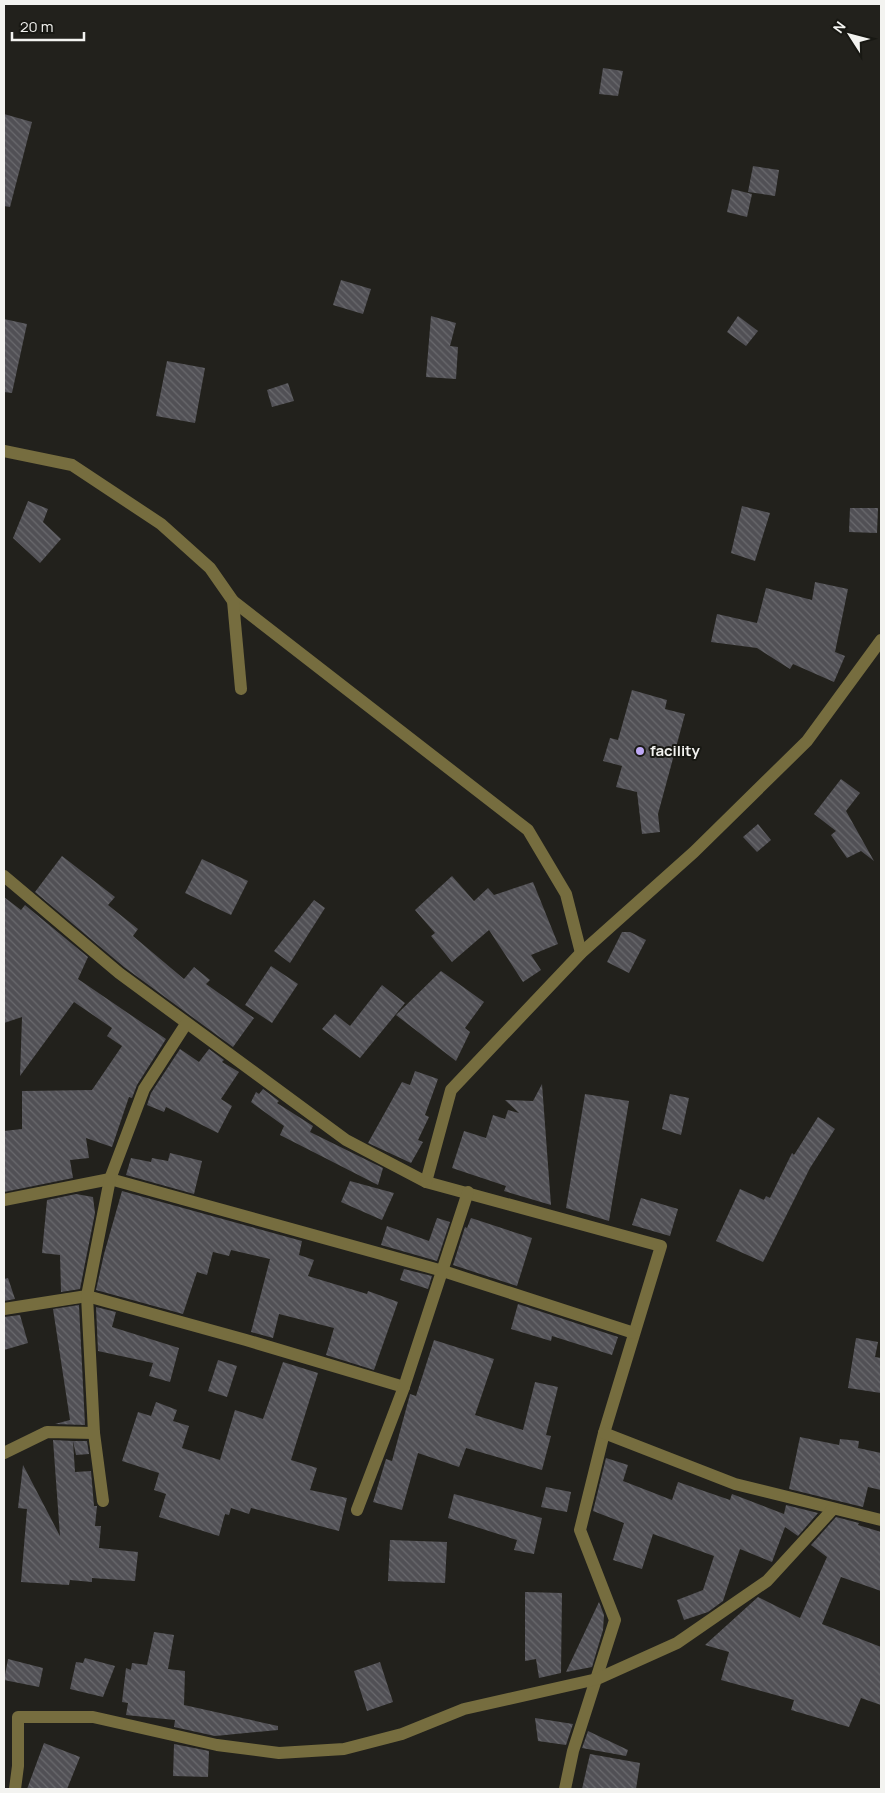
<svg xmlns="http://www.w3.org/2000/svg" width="885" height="1793" font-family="Manrope,sans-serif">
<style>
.building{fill:url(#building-back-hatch)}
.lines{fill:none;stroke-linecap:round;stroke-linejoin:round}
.minor{stroke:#766d3f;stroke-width:12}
.poi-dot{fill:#bea9f5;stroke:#181813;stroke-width:2}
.labels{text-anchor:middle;stroke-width:4;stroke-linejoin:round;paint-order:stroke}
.poi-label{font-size:15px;font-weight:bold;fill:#f3f3f0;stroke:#181813;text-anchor:start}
</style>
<defs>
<pattern id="building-back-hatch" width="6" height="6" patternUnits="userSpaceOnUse" patternTransform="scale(1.25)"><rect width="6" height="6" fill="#515055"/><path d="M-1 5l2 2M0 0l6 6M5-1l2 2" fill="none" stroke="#6a6a6e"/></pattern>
</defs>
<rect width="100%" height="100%" fill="#22211c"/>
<g class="building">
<polygon points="603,68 623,71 618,96 599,94"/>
<polygon points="4,114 32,122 10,207 4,206"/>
<polygon points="753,166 779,170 775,196 748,192"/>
<polygon points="732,189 752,194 747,217 727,212"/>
<polygon points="341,280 371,289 363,314 333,305"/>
<polygon points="431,316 456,323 450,346 458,347 456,379 426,377"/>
<polygon points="738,316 758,331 746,346 727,332"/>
<polygon points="4,319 27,324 12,393 4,392"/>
<polygon points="167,361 205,368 195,423 156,416"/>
<polygon points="288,383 294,401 272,407 267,390"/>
<polygon points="28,501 48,509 43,522 61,539 40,563 13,538"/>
<polygon points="742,506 770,513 755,561 731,553"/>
<polygon points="850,508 878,508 877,533 849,532"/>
<polygon points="815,582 848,589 835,652 845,656 834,682 793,664 790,669 757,648 711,642 717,614 757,623 766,588 812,600"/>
<polygon points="632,690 667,700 665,709 685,714 658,814 660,832 642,834 637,792 616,787 622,766 603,761 610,738 618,740"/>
<polygon points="841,779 860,793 846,811 874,861 861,851 847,858 831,835 836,831 814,814"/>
<polygon points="758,824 771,840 757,852 743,837"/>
<polygon points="62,856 115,897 108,905 138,929 133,936 184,979 194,967 210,980 206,984 254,1018 233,1047 124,967 35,892"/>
<polygon points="202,859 248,881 231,915 185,893"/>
<polygon points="452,876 474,901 488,888 494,895 533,882 558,944 531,955 541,970 523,982 489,930 452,962 431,936 435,933 415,910"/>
<polygon points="4,897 21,910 25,905 88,957 78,979 166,1039 137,1085 132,1098 129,1097 112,1147 86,1138 89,1158 70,1160 73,1178 4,1192 4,1131 22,1129 22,1091 92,1090 122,1046 107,1036 112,1028 74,1002 20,1076 22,1017 4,1023"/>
<polygon points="314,900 325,908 290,963 274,951"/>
<polygon points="622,932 630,932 646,940 629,973 607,962"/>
<polygon points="271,966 298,984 272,1023 245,1005"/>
<polygon points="441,971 484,1002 465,1028 470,1032 456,1061 396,1015"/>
<polygon points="382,985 405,1003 360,1058 322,1029 335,1014 350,1026"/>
<polygon points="180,1049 199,1062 209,1049 224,1060 222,1062 239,1072 221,1099 232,1106 218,1133 166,1107 164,1112 147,1105 151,1093"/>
<polygon points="415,1071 438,1079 425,1115 429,1117 418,1140 423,1142 411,1163 368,1143 402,1082 410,1085"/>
<polygon points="542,1084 551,1205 504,1191 506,1186 452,1168 464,1131 486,1138 493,1115 505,1119 508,1110 519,1113 505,1100 533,1101"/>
<polygon points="263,1089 279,1101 277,1103 313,1126 310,1132 383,1168 378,1185 280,1135 284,1126 251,1102 256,1092 259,1094"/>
<polygon points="585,1094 629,1101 609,1221 566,1208"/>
<polygon points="670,1094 689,1098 681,1135 662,1129"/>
<polygon points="818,1117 835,1129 810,1168 763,1262 716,1241 740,1189 764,1200 766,1196 770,1198 792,1153 794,1155"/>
<polygon points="170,1153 202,1161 194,1194 126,1175 131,1158 151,1162 152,1158 168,1161"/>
<polygon points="350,1181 394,1193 382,1220 341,1202"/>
<polygon points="122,1191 302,1241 299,1255 314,1260 308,1276 367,1294 368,1291 398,1302 374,1370 326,1355 334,1328 279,1314 273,1338 251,1332 270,1259 231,1250 229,1256 213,1252 207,1275 197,1272 183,1314 96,1290 104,1254"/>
<polygon points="76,1194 93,1197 95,1213 80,1289 61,1292 60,1255 42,1253 47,1200"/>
<polygon points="641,1198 678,1209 670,1236 632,1225"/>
<polygon points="437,1218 450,1222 437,1261 381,1245 387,1226 429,1241"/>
<polygon points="471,1218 532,1238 517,1286 453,1265 465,1227 467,1228"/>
<polygon points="404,1269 432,1276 428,1289 400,1280"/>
<polygon points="8,1278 15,1299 4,1301 4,1279"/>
<polygon points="518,1304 618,1337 612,1355 552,1336 551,1341 511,1329"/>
<polygon points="79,1305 85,1425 55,1424 70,1420 53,1309"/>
<polygon points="96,1307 116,1312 112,1327 179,1348 170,1382 149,1376 153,1363 98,1351"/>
<polygon points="20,1315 28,1343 4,1350 4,1317"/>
<polygon points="856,1338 878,1342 875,1357 881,1358 881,1393 848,1388"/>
<polygon points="434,1340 494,1359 475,1415 523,1430 535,1382 558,1387 546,1435 551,1436 542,1470 466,1448 459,1467 418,1453 402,1510 373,1502 386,1459 392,1461 409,1398 410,1394 416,1396"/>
<polygon points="218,1360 237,1366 227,1397 208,1391"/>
<polygon points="283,1362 318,1373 291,1460 317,1468 310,1490 347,1498 339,1531 251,1508 249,1514 231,1508 229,1515 225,1514 219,1536 159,1517 166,1494 154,1490 159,1473 122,1461 138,1412 151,1416 156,1402 177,1410 173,1421 189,1426 182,1448 220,1460 235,1410 263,1419"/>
<polygon points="800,1437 839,1445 840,1439 859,1441 858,1448 881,1453 881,1490 868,1487 863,1507 789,1489"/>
<polygon points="53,1440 73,1441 75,1472 91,1471 94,1506 97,1506 95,1526 101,1526 99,1548 138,1552 135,1581 92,1578 92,1582 70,1580 69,1585 21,1582 27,1509 18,1508 23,1465 60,1536"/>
<polygon points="73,1441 87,1441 89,1454 76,1455"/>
<polygon points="606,1458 628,1465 623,1481 672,1500 678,1482 730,1500 732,1494 784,1514 786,1505 818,1513 798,1536 785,1527 772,1562 740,1549 723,1601 708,1612 684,1620 677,1600 703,1590 714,1556 653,1534 642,1569 613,1560 624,1523 593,1511"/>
<polygon points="546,1487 571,1492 567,1512 541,1507"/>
<polygon points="454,1494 542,1518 534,1554 514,1550 517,1540 448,1518"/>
<polygon points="836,1517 859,1523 858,1525 881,1532 881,1591 841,1577 822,1624 881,1647 881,1705 861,1698 849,1727 791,1710 794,1700 721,1680 729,1652 705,1645 758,1597 800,1618 827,1557 811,1545"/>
<polygon points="390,1540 447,1542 445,1583 388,1581"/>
<polygon points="525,1592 562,1593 561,1673 539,1678 536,1659 525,1661"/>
<polygon points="599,1602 604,1615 603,1630 592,1667 566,1672"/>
<polygon points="154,1632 174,1635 168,1669 185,1671 184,1705 278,1726 278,1730 215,1736 174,1727 175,1720 126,1715 128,1703 122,1702 126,1668 131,1670 132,1663 147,1665"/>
<polygon points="85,1658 115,1666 103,1697 70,1689 76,1662 83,1663"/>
<polygon points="8,1659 43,1668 39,1687 4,1680"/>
<polygon points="380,1662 393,1702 367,1711 354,1671"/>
<polygon points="535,1718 573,1724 566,1745 538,1741"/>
<polygon points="588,1731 628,1750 626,1756 582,1748"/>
<polygon points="44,1743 80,1757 67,1789 27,1789"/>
<polygon points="174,1744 209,1751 208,1777 173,1776"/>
<polygon points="590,1754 640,1763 636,1789 582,1789"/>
</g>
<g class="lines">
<g class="minor">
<polyline points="4,451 72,465 161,524 210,568 233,601 528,830 566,894 581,953"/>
<polyline points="233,601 241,689"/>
<polyline points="4,876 119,973 346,1140 426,1182 661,1246 604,1433 580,1530 615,1620 573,1751 565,1789"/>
<polyline points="426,1182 451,1090 581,953 694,852 807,741 881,640"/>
<polyline points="4,1200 110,1179 443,1271 634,1333"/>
<polyline points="4,1309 87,1296 246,1340 404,1387"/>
<polyline points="604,1433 735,1484 881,1520"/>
<polyline points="4,1453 47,1432 94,1433"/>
<polyline points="103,1501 94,1433 87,1296 110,1179 144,1089 186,1024"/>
<polyline points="357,1510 404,1387 468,1192"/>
<polyline points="15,1789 18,1766 18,1717 93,1717 217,1745 279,1753 344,1749 402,1734 464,1709 597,1679 677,1643 767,1581 833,1509"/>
</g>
</g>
<circle class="poi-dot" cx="640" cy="751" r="5"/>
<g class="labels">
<g class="poi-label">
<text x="650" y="756">facility</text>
</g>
</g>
<rect width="885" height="1793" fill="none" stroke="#f3f3f0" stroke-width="10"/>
<g transform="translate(850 35) rotate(306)" stroke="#181813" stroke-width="4" paint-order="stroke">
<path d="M0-4L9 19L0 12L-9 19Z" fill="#f3f3f0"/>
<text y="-8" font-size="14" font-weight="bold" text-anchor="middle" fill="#f3f3f0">N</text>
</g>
<path d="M12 32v8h72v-8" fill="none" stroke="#f3f3f0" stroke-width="2.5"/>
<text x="20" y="32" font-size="15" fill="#f3f3f0" stroke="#181813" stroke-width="4" paint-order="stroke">20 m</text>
</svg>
